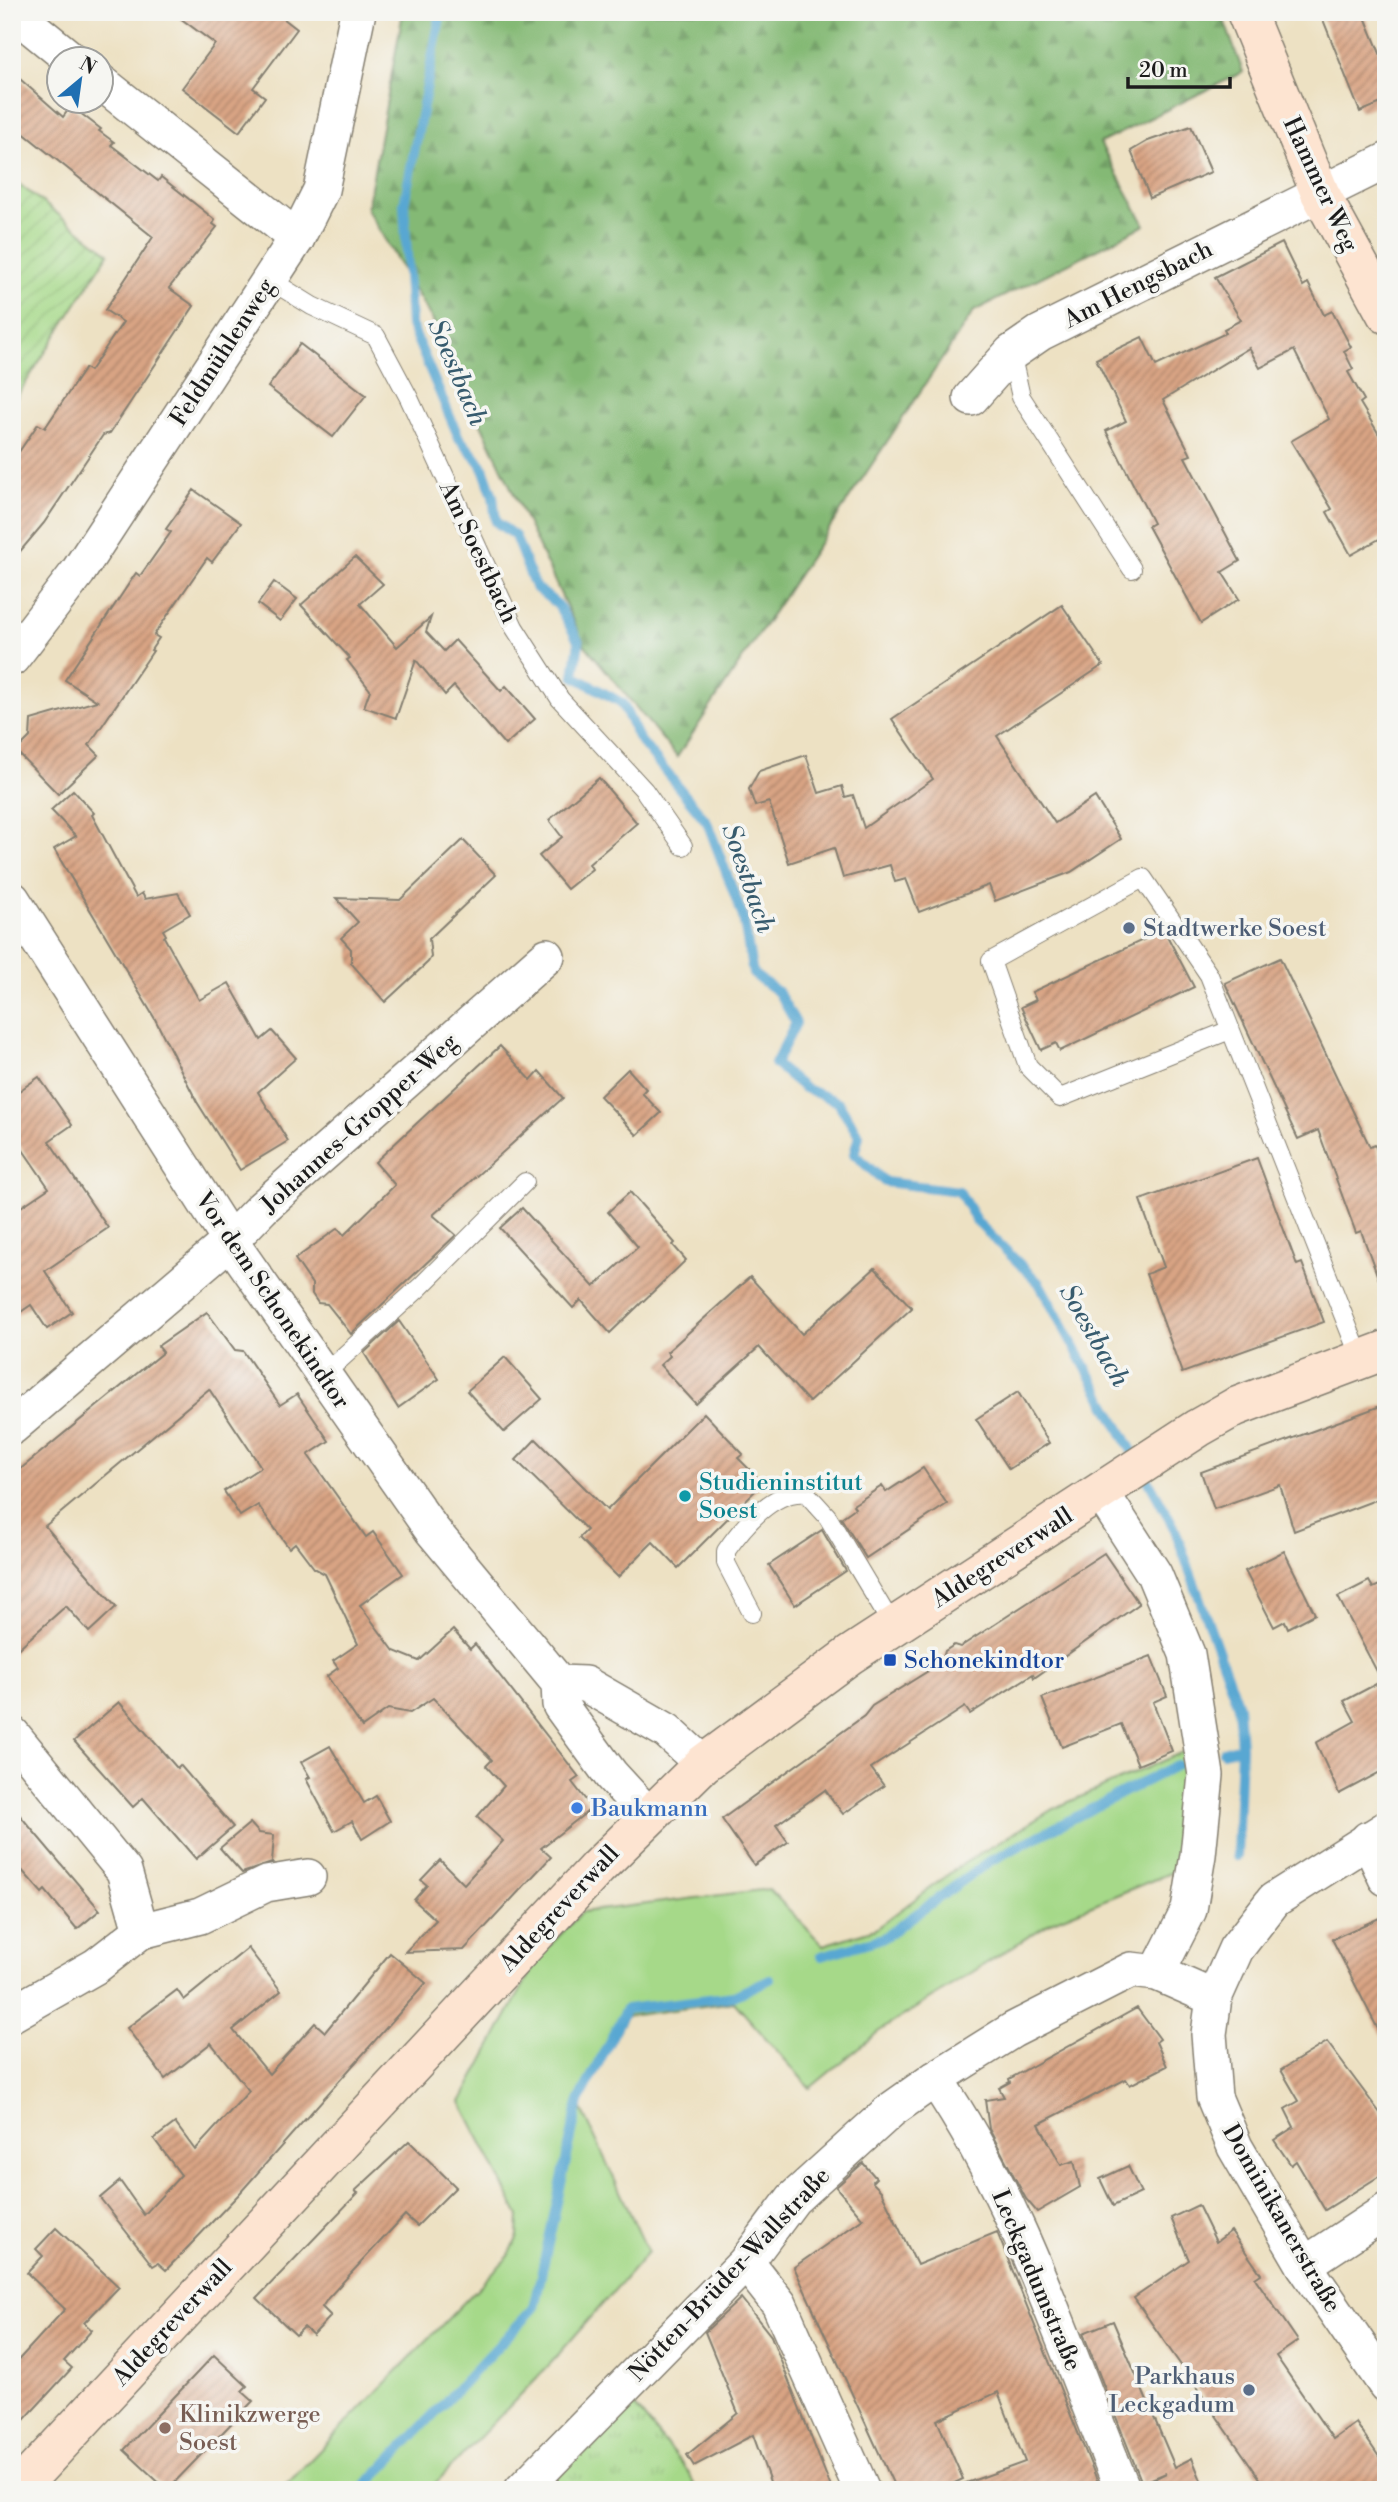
<svg xmlns="http://www.w3.org/2000/svg" width="1398" height="2502" font-family="'Libre Bodoni',serif">
<style>
.grass{fill:url(#grass-tufts);stroke:#617a52;stroke-width:2}
.forest{fill:url(#forest-firs);stroke:#506a48;stroke-width:2}
.park{fill:#a6d989;stroke:#617a52;stroke-width:2}
.garden{fill:url(#garden-furrows);stroke:#617a52;stroke-width:2}
.lines{fill:none;stroke-linecap:round;stroke-linejoin:round}
.stream{stroke:#58a7d2;stroke-width:10}
.building{fill:url(#building-hatch)}
.lane-casing{stroke:#847e70;stroke-width:20}
.street-casing{stroke:#847e70;stroke-width:38}
.secondary-casing{stroke:#847e70;stroke-width:41}
.lane{stroke:#fff;stroke-width:18}
.street{stroke:#fff;stroke-width:35}
.secondary{stroke:#fde4d1;stroke-width:38}
.service-dot{fill:#5c6f8a;stroke:#f6f6f2;stroke-width:2.5}
.culture-dot{fill:#0f9aa8;stroke:#f6f6f2;stroke-width:2.5}
.transit-dot{fill:#1a4fb4;stroke:#f6f6f2;stroke-width:2.5}
.shop-dot{fill:#3f7fe0;stroke:#f6f6f2;stroke-width:2.5}
.education-dot{fill:#8d6e63;stroke:#f6f6f2;stroke-width:2.5}
.labels{text-anchor:middle;stroke-width:7;stroke-linejoin:round;paint-order:stroke}
.street-label{font-size:24px;fill:#1c1c1c;stroke:#f6f6f2}
.service-label{font-size:24px;fill:#4e5e75;stroke:#f6f6f2;text-anchor:start}
.culture-label{font-size:24px;fill:#0d838f;stroke:#f6f6f2;text-anchor:start}
.transit-label{font-size:24px;fill:#164399;stroke:#f6f6f2;text-anchor:start}
.shop-label{font-size:24px;fill:#366cbe;stroke:#f6f6f2;text-anchor:start}
.education-label{font-size:24px;fill:#785e54;stroke:#f6f6f2;text-anchor:start}
.water-label{font-size:26px;font-style:italic;fill:#375b6e;stroke:#f6f6f2}
</style>
<defs>
<pattern id="grass-tufts" width="24" height="20" patternUnits="userSpaceOnUse" patternTransform="scale(1.75)"><rect width="24" height="20" fill="#a6d989"/><path d="M3 7l-1-3M5 7V3M7 7l1-3M15 17l-1-3M17 17v-4M19 17l1-3" fill="none" stroke="#8eba76"/></pattern>
<pattern id="forest-firs" width="22" height="20" patternUnits="userSpaceOnUse" patternTransform="scale(1.75)"><rect width="22" height="20" fill="#84b975"/><path d="M5 1l3.5 6h-7zM16 11l3.5 6h-7z" fill="#719e65"/></pattern>
<pattern id="garden-furrows" width="10" height="10" patternUnits="userSpaceOnUse" patternTransform="scale(1.75)"><rect width="10" height="10" fill="#a6d989"/><path d="M-1 1l2-2M0 10L10 0M9 11l2-2" fill="none" stroke="#8eba76"/></pattern>
<pattern id="building-hatch" width="6" height="6" patternUnits="userSpaceOnUse" patternTransform="scale(1.75)"><rect width="6" height="6" fill="#d9a484"/><path d="M-1 1l2-2M0 6l6-6M5 7l2-2" fill="none" stroke="#af856b"/></pattern>
</defs>
<rect width="100%" height="100%" fill="#f6f6f2"/>
<filter id="ink" filterUnits="userSpaceOnUse"><feTurbulence type="fractalNoise" baseFrequency=".0143" numOctaves="2"/><feDisplacementMap in="SourceGraphic" scale="14" xChannelSelector="R" yChannelSelector="G"/><feConvolveMatrix kernelMatrix="1 2 1 2 8 2 1 2 1" color-interpolation-filters="sRGB"/></filter>
<filter id="wash" filterUnits="userSpaceOnUse"><feTurbulence type="fractalNoise" baseFrequency=".00686" numOctaves="4" result="noise"/><feDisplacementMap in="SourceGraphic" scale="28" xChannelSelector="R" yChannelSelector="G"/><feGaussianBlur stdDeviation="1.57" result="paint"/><feColorMatrix in="noise" values="0 0 0 0 0 0 0 0 0 0 0 0 0 0 0 0 0 1.4 0 .05"/><feComposite in="paint" operator="in"/></filter>
<g filter="url(#wash)">
<rect width="100%" height="100%" fill="#ede1c3"/>
<polygon class="grass" points="629,2399 690,2474 696,2490 543,2490"/>
<polygon class="forest" points="403,12 1221,12 1243,72 1100,143 1145,225 974,311 677,757 584,644 433,321 367,209"/>
<polygon class="park" points="1187,1750 1180,1869 1053,1921 878,2032 810,2088 734,2002 627,2016 580,2105 648,2252 551,2363 429,2490 281,2490 509,2256 518,2236 519,2216 461,2102 538,1958 582,1912 769,1889 823,1945 875,1929 958,1867 1053,1809"/>
<polygon class="garden" points="12,179 109,253 12,404"/>
<g class="lines">
<g class="stream">
<polyline points="441,12 404,204 411,325 459,438 482,465 493,496 496,522 515,536 535,587 558,605 579,642 574,676 622,703 639,739 707,822 743,917 753,974 778,992 796,1023 775,1064 804,1088 838,1102 859,1136 854,1154 885,1182 959,1191 977,1222 1039,1283 1174,1527 1238,1706 1241,1747 1237,1856"/>
<polyline points="1223,1752 1241,1747"/>
<polyline points="821,1956 883,1938 990,1861 1177,1765"/>
<polyline points="362,2490 534,2308 579,2101 626,2009 734,1996 770,1979"/>
</g>
</g>
<g id="blocks">
<g class="building">
<polygon points="172,12 275,12 297,29 253,88 265,97 239,132 182,88 215,44"/>
<polygon points="1320,12 1363,12 1386,68 1386,101 1360,112"/>
<polygon points="12,72 63,117 71,106 101,129 99,131 114,142 111,145 158,181 161,177 204,211 215,220 213,224 217,227 169,288 194,306 110,433 103,435 44,523 12,561 12,462 38,424 45,428 85,368 90,371 123,322 105,310 153,237 12,124"/>
<polygon points="1191,126 1211,172 1150,198 1131,151 1148,141"/>
<polygon points="1282,243 1303,286 1308,283 1324,315 1332,311 1351,347 1344,351 1353,369 1348,372 1364,400 1360,403 1386,446 1386,535 1351,555 1327,512 1332,509 1291,441 1329,419 1294,350 1260,368 1249,348 1163,400 1191,455 1185,457 1240,561 1222,572 1239,599 1201,623 1148,526 1153,523 1106,431 1126,421 1096,359 1142,337 1156,366 1226,333 1224,329 1241,320 1215,277"/>
<polygon points="300,344 366,395 333,437 268,387"/>
<polygon points="194,490 241,523 212,562 207,558 154,635 159,638 151,650 153,651 89,745 99,755 58,794 16,751 30,737 31,720 97,701 65,680 136,573 140,576 171,532 166,529"/>
<polygon points="355,557 383,584 360,604 397,647 431,617 426,632 444,651 455,640 501,691 506,686 535,719 505,745 454,686 445,695 416,660 396,718 364,707 370,690 347,660 350,658 301,605"/>
<polygon points="274,582 297,599 280,621 258,604"/>
<polygon points="1062,605 1103,665 997,736 1055,823 1095,797 1121,839 1071,872 995,901 989,885 919,912 906,879 895,882 890,865 843,878 834,848 789,863 769,802 755,806 749,789 759,771 806,755 819,793 842,786 845,797 853,795 864,828 933,779 892,719"/>
<polygon points="599,778 637,823 589,864 592,869 567,889 539,856 562,837 549,820"/>
<polygon points="73,790 94,813 92,815 136,897 142,893 145,899 178,893 190,914 163,930 166,935 164,937 199,1000 229,983 261,1040 272,1031 296,1058 258,1092 288,1141 240,1170 197,1102 155,1019 54,849 76,836 51,810"/>
<polygon points="463,840 496,875 429,939 431,957 428,962 385,1002 351,963 351,949 341,938 358,922 336,898 400,900"/>
<polygon points="1164,930 1194,987 1060,1051 1056,1043 1041,1050 1021,1007 1036,1000 1032,992"/>
<polygon points="1280,958 1370,1147 1375,1145 1386,1175 1386,1290 1383,1291 1361,1231 1356,1233 1318,1130 1298,1139 1225,983"/>
<polygon points="500,1046 531,1080 539,1071 563,1098 433,1215 456,1235 351,1334 327,1304 318,1303 312,1294 312,1284 295,1259 338,1228 344,1235 395,1185 375,1162"/>
<polygon points="628,1069 646,1089 642,1093 661,1113 637,1135 600,1096"/>
<polygon points="39,1077 72,1125 49,1141 108,1228 45,1271 72,1312 47,1329 31,1305 12,1318 12,1213 49,1188 12,1134 12,1096"/>
<polygon points="1257,1158 1297,1265 1302,1263 1324,1322 1182,1373 1146,1274 1164,1267 1140,1200"/>
<polygon points="630,1192 675,1243 673,1245 686,1260 610,1333 581,1300 573,1308 500,1228 522,1208 594,1287 638,1247 608,1212"/>
<polygon points="875,1268 912,1308 809,1402 759,1347 696,1404 660,1365 670,1356 667,1352 750,1277 802,1334"/>
<polygon points="207,1312 235,1350 243,1351 280,1405 297,1394 329,1441 308,1455 366,1537 373,1532 403,1574 360,1605 394,1651 419,1661 453,1630 470,1649 475,1644 579,1777 572,1782 592,1808 541,1848 551,1857 464,1950 405,1952 436,1920 414,1900 427,1885 421,1880 440,1860 464,1884 503,1841 477,1817 504,1786 486,1766 492,1760 433,1698 410,1713 388,1709 362,1727 327,1676 338,1668 333,1661 358,1644 325,1574 314,1568 295,1543 289,1548 258,1505 240,1516 224,1491 261,1467 209,1389 45,1526 116,1607 89,1632 66,1606 12,1654 12,1476 163,1352 158,1346"/>
<polygon points="399,1321 439,1379 398,1408 364,1353"/>
<polygon points="505,1357 542,1399 504,1432 467,1391"/>
<polygon points="1018,1392 1049,1443 1009,1469 976,1419"/>
<polygon points="1386,1404 1386,1496 1294,1531 1280,1485 1214,1509 1201,1472"/>
<polygon points="704,1413 743,1454 738,1458 763,1483 678,1568 653,1542 618,1577 579,1538 587,1530 516,1460 536,1439 607,1510"/>
<polygon points="923,1468 947,1504 866,1558 841,1518 855,1508 853,1505 882,1486 886,1492"/>
<polygon points="822,1530 846,1571 795,1605 769,1565"/>
<polygon points="1284,1551 1315,1614 1288,1628 1285,1621 1274,1627 1245,1571"/>
<polygon points="1104,1553 1139,1604 1034,1678 1033,1674 970,1714 965,1707 871,1768 884,1786 843,1814 825,1790 776,1825 788,1842 754,1865 722,1819 864,1716 872,1706 928,1671 926,1669 943,1658 945,1651 954,1645 960,1647"/>
<polygon points="1369,1581 1373,1588 1386,1582 1386,1769 1339,1794 1316,1743 1355,1721 1344,1701 1382,1681 1338,1597"/>
<polygon points="1151,1656 1167,1696 1153,1702 1172,1751 1138,1765 1121,1724 1062,1747 1042,1698"/>
<polygon points="119,1702 177,1768 180,1765 233,1827 196,1859 143,1798 133,1807 74,1741"/>
<polygon points="330,1746 364,1803 376,1796 390,1821 362,1839 352,1821 334,1831 306,1779 310,1777 301,1762"/>
<polygon points="12,1806 100,1910 77,1929 45,1890 42,1893 12,1859"/>
<polygon points="250,1823 259,1833 274,1835 272,1863 242,1873 220,1848"/>
<polygon points="1386,1915 1386,2045 1332,1939"/>
<polygon points="248,1948 281,1991 233,2030 269,2074 315,2023 325,2032 390,1953 426,1983 239,2194 166,2270 158,2263 153,2266 100,2198 120,2181 144,2215 181,2175 154,2139 175,2123 195,2150 249,2091 211,2043 165,2079 127,2028 177,1990 184,2000"/>
<polygon points="1137,2008 1160,2039 1156,2042 1167,2066 1130,2085 1126,2079 1039,2124 1061,2165 1074,2161 1080,2187 1037,2212 1026,2199 989,2129 985,2100 1004,2097 999,2088 1010,2082 1009,2079"/>
<polygon points="1327,2042 1386,2121 1386,2172 1325,2210 1296,2161 1291,2165 1274,2140 1294,2127 1285,2109 1299,2101 1281,2070"/>
<polygon points="409,2141 456,2187 417,2226 405,2215 328,2298 322,2307 331,2316 313,2335 304,2327 296,2335 257,2298 358,2193 355,2191"/>
<polygon points="863,2163 876,2178 872,2182 881,2191 917,2265 997,2232 1101,2490 958,2490 958,2486 1025,2462 998,2392 937,2420 963,2479 940,2490 896,2490 794,2267 863,2219 836,2187"/>
<polygon points="1128,2166 1141,2193 1113,2206 1100,2179"/>
<polygon points="1198,2205 1216,2242 1231,2231 1261,2274 1255,2278 1298,2341 1276,2356 1333,2439 1356,2423 1386,2467 1386,2490 1268,2490 1134,2298 1189,2260 1171,2218"/>
<polygon points="56,2228 119,2287 84,2323 92,2330 64,2361 72,2368 12,2433 12,2367 65,2309 27,2273 43,2256 36,2249"/>
<polygon points="741,2298 771,2336 832,2490 773,2490 753,2435 694,2466 687,2455 738,2413 705,2332"/>
<polygon points="1113,2321 1175,2467 1192,2458 1205,2490 1143,2490 1142,2485 1166,2473 1142,2483 1083,2333"/>
<polygon points="214,2355 247,2386 242,2391 253,2401 167,2490 124,2450"/>
</g>
</g>
</g>
<g filter="url(#ink)">
<use href="#blocks" fill-opacity="0" stroke="#847e70" stroke-width="2"/>
<g class="lines">
<defs>
<g id="lane">
<polyline points="270,280 312,306 376,336 409,398 514,627 560,699 644,790 683,846"/>
<polyline points="1011,353 1021,397 1132,569"/>
<polyline points="1230,1030 1060,1098 1028,1066 991,961 1143,878 1209,975 1361,1360"/>
<polyline points="324,1374 420,1287 525,1182"/>
<path d="M752,1613L726,1563V1551C743,1526 774,1489 806,1493L827,1516L894,1628"/>
</g>
<g id="street">
<polyline points="13,12 72,60"/>
<polyline points="102,83 297,238"/>
<polyline points="971,398 1011,353 1040,333 1386,161"/>
<polyline points="12,658 78,572 297,238 321,190 358,12"/>
<polyline points="12,899 230,1241 432,1530 559,1683 560,1705 611,1775 648,1815"/>
<polyline points="12,1427 230,1241 262,1208 547,956"/>
<polyline points="1101,1492 1154,1574 1187,1654 1206,1775 1198,1855 1189,1910 1157,1973"/>
<polyline points="559,1683 585,1684 667,1731 703,1764"/>
<polyline points="12,1734 124,1871 141,1931 96,1966 12,2014"/>
<polyline points="1386,1829 1274,1900 1236,1949 1214,1998 1209,2034 1214,2097 1235,2147 1304,2265 1386,2385"/>
<polyline points="1368,1839 1386,1878"/>
<polyline points="141,1931 200,1916 266,1884 308,1877"/>
<path d="M935,2079C1020,2203 1066,2351 1123,2490"/>
<polyline points="746,2262 779,2304 862,2490"/>
<polyline points="1304,2265 1386,2211"/>
<polyline points="522,2490 746,2262 793,2199 891,2110 935,2079 1013,2030 1131,1970 1157,1973 1214,1998"/>
</g>
<g id="secondary">
<polyline points="1246,12 1320,193 1386,314"/>
<polyline points="17,2490 597,1868 703,1764 850,1655 1198,1428 1235,1407 1386,1350"/>
</g>
</defs>
<use href="#lane" class="lane-casing"/>
<use href="#street" class="street-casing"/>
<use href="#secondary" class="secondary-casing"/>
<use href="#lane" class="lane"/>
<use href="#street" class="street"/>
<use href="#secondary" class="secondary"/>
</g>
</g>
<g class="service-dot">
<circle cx="1129" cy="928" r="7"/>
<circle cx="1249" cy="2390" r="7"/>
</g>
<circle class="culture-dot" cx="685" cy="1496" r="7"/>
<rect class="transit-dot" x="883" y="1653" width="14" height="14" rx="3.5"/>
<circle class="shop-dot" cx="577" cy="1808" r="7"/>
<circle class="education-dot" cx="165" cy="2428" r="7"/>
<g class="labels">
<g class="street-label">
<text transform="translate(1321 184) rotate(65)" y="8">Hammer Weg</text>
<text transform="translate(1138 284) rotate(-27)" y="8">Am Hengsbach</text>
<text transform="translate(222 352) rotate(-57)" y="8">Feldmühlenweg</text>
<text transform="translate(479 552) rotate(65)" y="8">Am Soestbach</text>
<text transform="translate(359 1123) rotate(-42)" y="8">Johannes-Gropper-Weg</text>
<text transform="translate(273 1300) rotate(56)" y="8">Vor dem Schonekindtor</text>
<text transform="translate(1002 1557) rotate(-33)" y="8">Aldegreverwall</text>
<text transform="translate(559 1908) rotate(-47)" y="8">Aldegreverwall</text>
<text transform="translate(1282 2218) rotate(60)" y="8">Dominikanerstraße</text>
<text transform="translate(729 2274) rotate(-47)" y="8">Nötten-Brüder-Wallstraße</text>
<text transform="translate(1037 2280) rotate(67)" y="8">Leckgadumstraße</text>
<text transform="translate(172 2322) rotate(-47)" y="8">Aldegreverwall</text>
</g>
<g class="service-label">
<text x="1143" y="936">Stadtwerke Soest</text>
<text x="1235" y="2384" text-anchor="end">Parkhaus<tspan x="1235" dy="28">Leckgadum</tspan></text>
</g>
<g class="culture-label">
<text x="699" y="1490">Studieninstitut<tspan x="699" dy="28">Soest</tspan></text>
</g>
<g class="transit-label">
<text x="904" y="1668">Schonekindtor</text>
</g>
<g class="shop-label">
<text x="591" y="1816">Baukmann</text>
</g>
<g class="education-label">
<text x="179" y="2422">Klinikzwerge<tspan x="179" dy="28">Soest</tspan></text>
</g>
<g class="water-label">
<text transform="translate(458 372) rotate(67)" y="9">Soestbach</text>
<text transform="translate(749 878) rotate(71)" y="9">Soestbach</text>
<text transform="translate(1095 1335) rotate(60)" y="9">Soestbach</text>
</g>
</g>
<rect width="1398" height="2502" fill="none" stroke="#f6f6f2" stroke-width="42"/>
<g transform="translate(80 80) rotate(29)"><circle r="33" fill="#f6f6f2" stroke="#9f9f9c" stroke-width="2"/>
<path d="M0-5L12 26L0 18L-12 26Z" fill="#1f6fb2"/>
<text y="-10" font-size="19" font-weight="bold" text-anchor="middle" fill="#1c1c1c">N</text>
</g>
<path d="M1128 77v10h102v-10" fill="none" stroke="#1c1c1c" stroke-width="3.5"/>
<text x="1139" y="77" font-size="21" fill="#1c1c1c" stroke="#f6f6f2" stroke-width="5" paint-order="stroke">20 m</text>
</svg>
